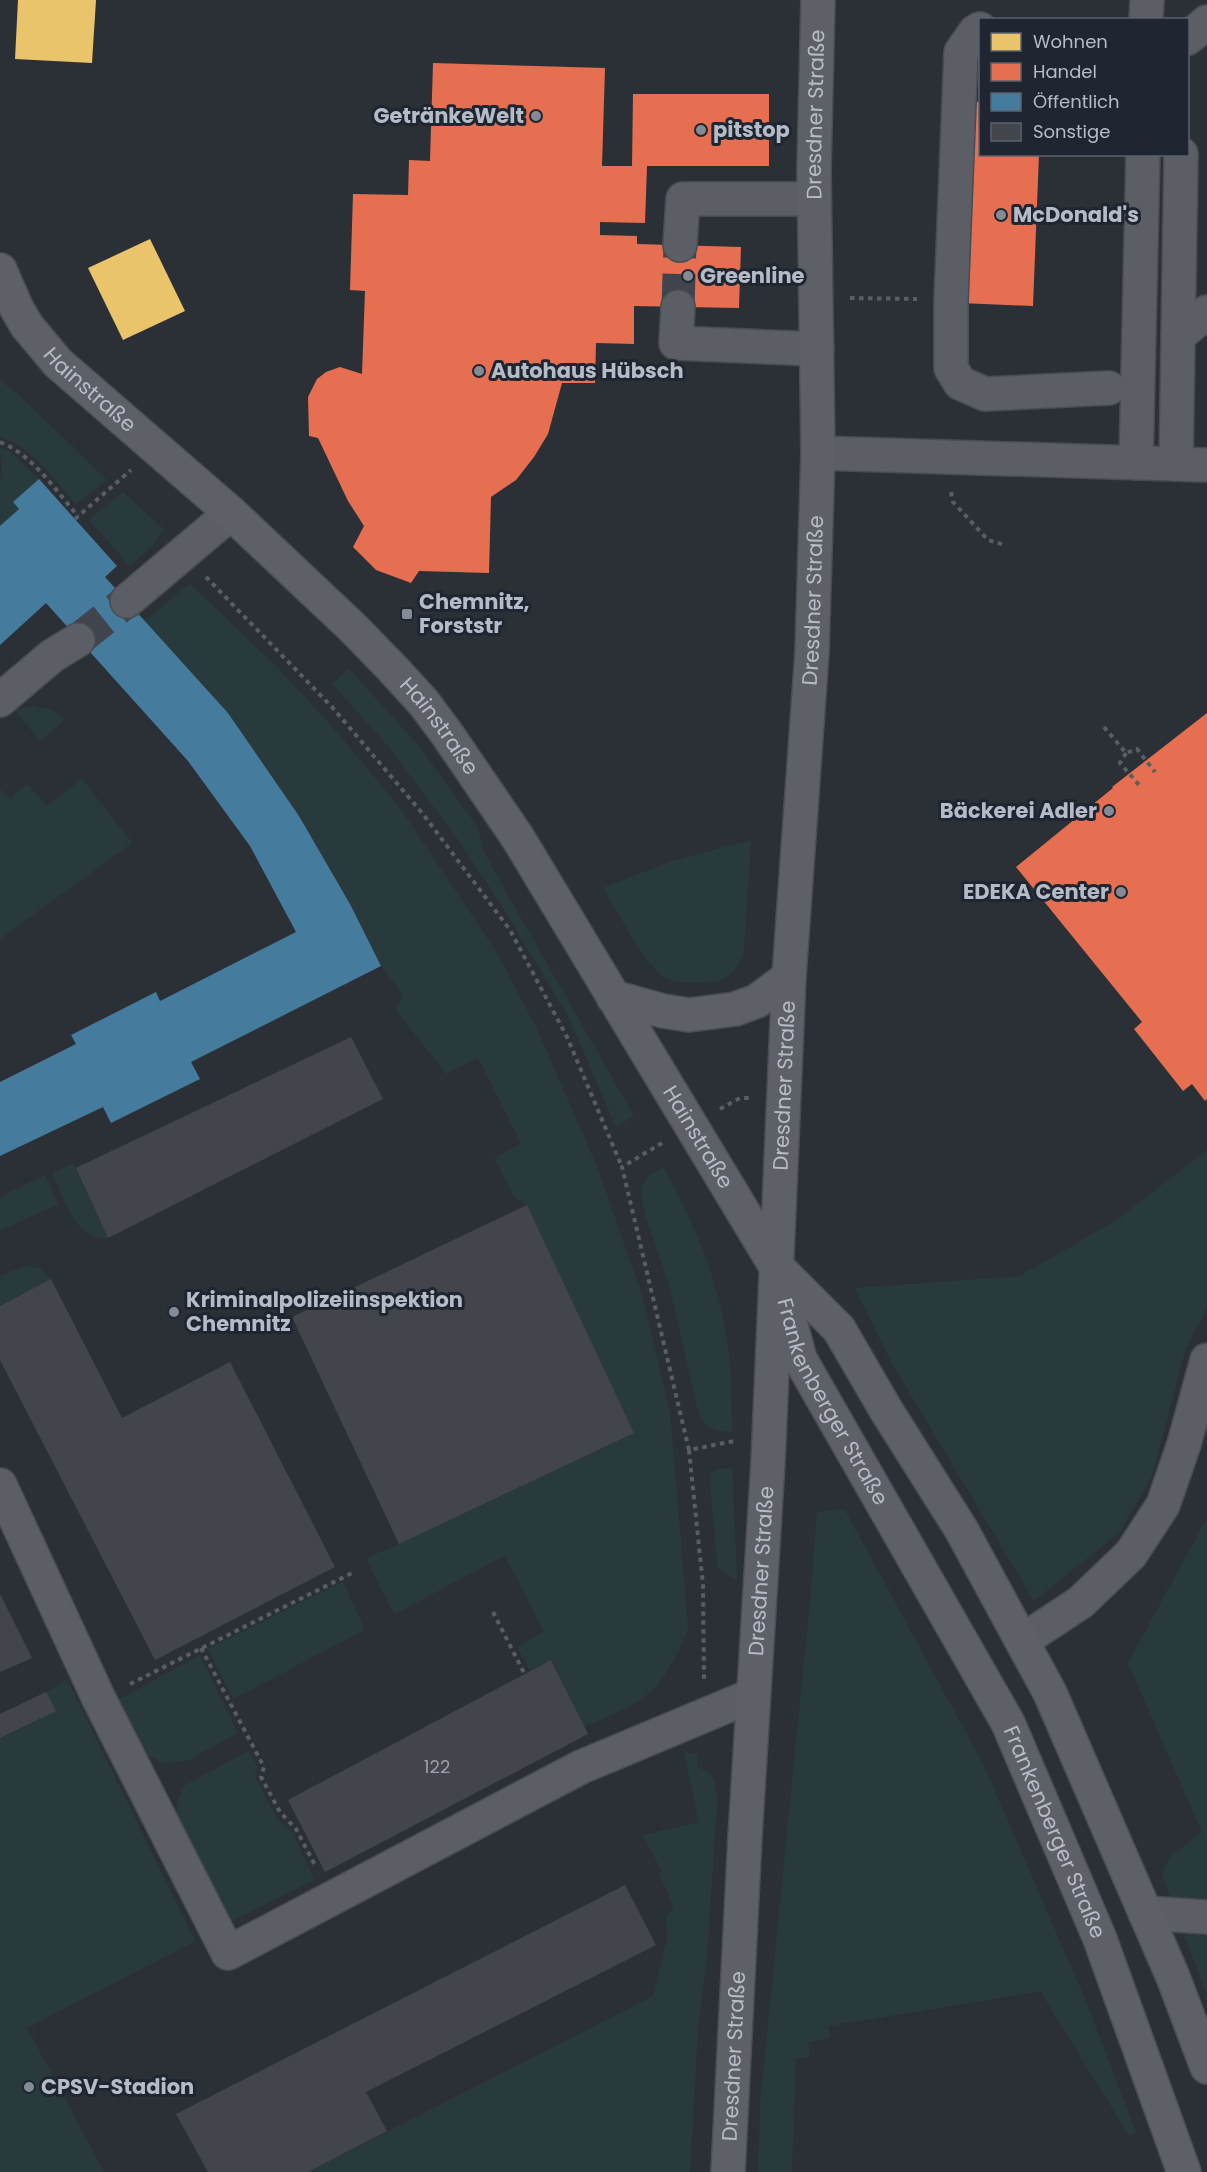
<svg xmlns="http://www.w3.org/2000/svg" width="1207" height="2172" font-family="Poppins,sans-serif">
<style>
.green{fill:#293a3d}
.homes{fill:#e9c46a}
.shops{fill:#e76f51}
.public{fill:#457b9d}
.building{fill:#42464c}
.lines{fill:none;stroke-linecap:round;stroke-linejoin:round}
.minor-tunnel{stroke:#40454d;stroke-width:33;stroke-dasharray:33 16;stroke-linecap:butt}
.minor-casing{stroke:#494c52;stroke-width:36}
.major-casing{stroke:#494d54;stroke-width:36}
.path{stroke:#595e62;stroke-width:4;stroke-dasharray:4.5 4.5;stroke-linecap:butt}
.minor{stroke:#5b5e65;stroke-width:33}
.major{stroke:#5d6167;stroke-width:33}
.poi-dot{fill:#858b95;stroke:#1f2632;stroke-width:2}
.labels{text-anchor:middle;stroke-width:6;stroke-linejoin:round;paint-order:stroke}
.number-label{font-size:18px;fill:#999ea8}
.street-label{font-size:21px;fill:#b6bcc7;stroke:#1f2632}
.poi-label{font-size:21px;font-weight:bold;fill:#b6bcc7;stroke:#1f2632;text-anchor:start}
</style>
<rect width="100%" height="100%" fill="#2b3037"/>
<g class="green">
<path d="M0,380L22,398L107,480L76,504C54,480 32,446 0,437Z"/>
<polygon points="0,448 9,451 39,479 14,502 19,509 0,526 0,479 2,477"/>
<polygon points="123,492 163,529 154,544 130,566 89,520"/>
<path d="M190,584L278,668L342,738L400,808L497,953L537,1029L597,1166L642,1295L670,1412L688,1629C678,1652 667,1678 648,1694C630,1709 605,1717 584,1727L552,1660L530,1670L517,1647L544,1632L505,1556L394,1614L366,1558L399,1544L634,1433L527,1205L514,1197L494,1158L521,1144L478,1058L446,1074L396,1010L403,995L381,966L350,904L299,816L228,713L145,621Z"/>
<polygon points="349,669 418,745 477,826 484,851 501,883 634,1116 616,1127 567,1014 500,903 457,838 388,746 332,684"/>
<polygon points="33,706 52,710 65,719 40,741 15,710"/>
<polygon points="82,779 132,843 0,939 0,789 10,799 27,784 47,806"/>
<path d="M751,840L744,949C739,969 729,982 707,982C693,982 679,984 666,978C648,970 615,907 603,888L672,861Z"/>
<polygon points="1207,1150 1207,1309 1186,1347 1152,1476 1120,1532 1034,1601 893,1365 855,1288 1020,1276 1118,1219"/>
<path d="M73,1163L108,1238C75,1242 64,1197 52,1173Z"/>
<path d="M663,1167C700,1232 728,1305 731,1381C732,1398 732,1415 732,1432C712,1431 707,1430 698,1411L669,1284L645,1215L641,1188L649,1175Z"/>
<polygon points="45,1175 58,1205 0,1230 0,1197"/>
<polygon points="26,1266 40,1268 51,1279 0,1306 0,1276"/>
<polygon points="732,1468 737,1580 718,1568 710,1485 710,1474 718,1469"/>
<polygon points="845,1510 984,1766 1086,2001 1136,2132 1130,2137 1040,1991 828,2026 830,2038 808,2042 810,2057 796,2059 792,2172 758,2172 760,2104 810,1602 817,1512"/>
<polygon points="1207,1518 1207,1996 1162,1875 1170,1857 1202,1832 1128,1663"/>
<polygon points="343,1582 365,1630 233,1699 208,1649"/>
<polygon points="200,1655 238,1733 187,1761 162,1763 141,1751 118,1700"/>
<polygon points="67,1679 195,1941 27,2028 104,2172 0,2172 0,1738 55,1711 46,1692"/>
<polygon points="248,1751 258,1767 255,1776 277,1819 292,1831 314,1880 230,1922 177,1819 177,1802 184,1786"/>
<path d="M684,1752L697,1754V1767C716,1774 715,1782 717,1800L707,1956L698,2029L690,2172H308L653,1996L667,1939L666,1915L674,1908L659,1874L661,1870L643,1835L699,1822Z"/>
</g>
<g class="homes">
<polygon points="18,0 96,0 92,63 15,59"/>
<polygon points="150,239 185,311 123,340 88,268"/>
</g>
<g class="shops">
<polygon points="433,63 605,68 602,166 632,166 633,94 769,94 769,166 647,166 645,223 600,222 600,235 637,236 637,244 741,247 739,308 634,306 634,344 596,343 595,383 562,383 548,434 534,457 516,480 491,497 489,573 419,571 411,583 376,570 353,547 364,526 348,501 318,438 309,436 308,397 317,379 326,372 340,367 362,374 365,291 350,290 353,194 408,195 409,160 430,161"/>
<polygon points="969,101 980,102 980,154 1039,154 1033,306 961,303"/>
<polygon points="1207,713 1207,1099 1205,1101 1192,1084 1183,1091 1134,1029 1142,1022 1016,867 1113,788 1112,787"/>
</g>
<polygon class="public" points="39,479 117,566 105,577 228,713 299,816 350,904 381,966 191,1062 200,1079 111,1123 103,1107 0,1156 0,1082 76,1044 71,1035 156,992 160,1001 296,932 250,846 188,761 46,603 0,645 0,526 19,509 13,502"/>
<g class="building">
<polygon points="351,1037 383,1099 108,1238 76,1168"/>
<polygon points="527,1205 634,1433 399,1544 292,1317"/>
<polygon points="51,1279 122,1418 230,1362 335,1567 155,1660 0,1360 0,1306"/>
<polygon points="0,1594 32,1658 0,1672"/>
<polygon points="551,1660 588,1734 325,1872 288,1800"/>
<polygon points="46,1692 56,1711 0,1738 0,1714"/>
<polygon points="625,1885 656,1945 366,2092 387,2131 308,2172 208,2172 176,2114"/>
</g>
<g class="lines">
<g class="minor-tunnel">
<polyline points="678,307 680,245"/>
<polyline points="78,640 127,601"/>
</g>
<defs>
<g id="minor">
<polyline points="1146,20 1147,0"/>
<polyline points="980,29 975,32 961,52 951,301 951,368 960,383 985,394 1109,388"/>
<polyline points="1188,38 1207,22"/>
<polyline points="680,245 683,199 814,199"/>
<polyline points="678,307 676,343 817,349"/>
<polyline points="1178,336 1207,312"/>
<polyline points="818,453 1207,465"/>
<polyline points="1136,463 1143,154"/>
<polyline points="1176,464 1181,154"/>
<polyline points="127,601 231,513"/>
<polyline points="0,700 52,656 78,640"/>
<polyline points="0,1485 99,1699 228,1953 581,1767 753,1695"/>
<polyline points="1022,1641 1081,1602 1131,1554 1163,1505 1184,1444 1207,1360"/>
<polyline points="1145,1913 1207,1917"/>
</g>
<g id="major">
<path id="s1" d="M0,270L17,309L27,326L58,363L231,513L352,627L392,668L424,703L447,734L518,838L775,1265L839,1329L886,1410L961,1529L1050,1693L1173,1977L1207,2067"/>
<polyline points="613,997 663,1011 689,1015 713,1012 735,1009 757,1001 789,977"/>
<path id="s2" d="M784,1299L800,1359L1008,1723L1100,1939L1184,2172"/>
<path id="s3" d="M728,2172L745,1837L768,1462L789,977L812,652L818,453L814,169L818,0"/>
</g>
</defs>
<use href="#minor" class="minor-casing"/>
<use href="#major" class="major-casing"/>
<g class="path">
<polyline points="850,298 917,299"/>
<path d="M0,442C33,455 55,490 78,516"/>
<polyline points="951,492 953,502 988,540 1005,545"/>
<polyline points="75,519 131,470"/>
<polyline points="206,577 332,707 423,814 510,930 567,1037 622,1167"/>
<polyline points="1104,727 1126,753 1137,749 1155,772"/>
<polyline points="1126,753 1120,763 1139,785"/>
<polyline points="720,1109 740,1098 749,1098"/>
<polyline points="662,1143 622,1167 689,1450 734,1441"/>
<polyline points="689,1450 703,1585 704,1679"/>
<polyline points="493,1612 524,1673"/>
<polyline points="201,1648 264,1767 261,1777 280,1812 296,1829 316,1867"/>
<polyline points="130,1684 354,1572"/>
</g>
<use href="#minor" class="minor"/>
<use href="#major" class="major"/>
</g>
<g class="poi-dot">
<circle cx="536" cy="116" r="6"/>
<circle cx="701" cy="130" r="6"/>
<circle cx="1001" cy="215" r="6"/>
<circle cx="688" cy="276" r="6"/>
<circle cx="479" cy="371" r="6"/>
<rect x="401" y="608" width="12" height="12" rx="3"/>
<circle cx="1109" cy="811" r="6"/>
<circle cx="1121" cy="892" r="6"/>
<circle cx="174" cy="1312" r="6"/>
<circle cx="29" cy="2087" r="6"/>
</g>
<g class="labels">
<g class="number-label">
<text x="437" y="1773">122</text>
</g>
<g class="street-label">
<text dy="7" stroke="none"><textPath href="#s3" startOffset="2060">Dresdner Straße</textPath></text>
<text dy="7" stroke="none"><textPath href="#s1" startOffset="152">Hainstraße</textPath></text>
<text dy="7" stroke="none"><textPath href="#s3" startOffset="1574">Dresdner Straße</textPath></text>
<text dy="7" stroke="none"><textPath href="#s1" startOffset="638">Hainstraße</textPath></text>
<text dy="7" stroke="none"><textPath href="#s3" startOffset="1088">Dresdner Straße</textPath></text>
<text dy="7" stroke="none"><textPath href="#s1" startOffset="1124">Hainstraße</textPath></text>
<text dy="7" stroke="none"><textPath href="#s2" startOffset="114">Frankenberger Straße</textPath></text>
<text dy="7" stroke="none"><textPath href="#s3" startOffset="602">Dresdner Straße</textPath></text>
<text dy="7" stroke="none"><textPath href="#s2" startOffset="600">Frankenberger Straße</textPath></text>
<text dy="7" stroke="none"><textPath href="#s3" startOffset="116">Dresdner Straße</textPath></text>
</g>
<g class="poi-label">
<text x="524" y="123" text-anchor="end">GetränkeWelt</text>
<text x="713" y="137">pitstop</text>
<text x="1013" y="222">McDonald's</text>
<text x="700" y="283">Greenline</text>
<text x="491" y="378">Autohaus Hübsch</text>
<text x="419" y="609">Chemnitz,<tspan x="419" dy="24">Forststr</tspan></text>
<text x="1097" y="818" text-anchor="end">Bäckerei Adler</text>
<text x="1109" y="899" text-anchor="end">EDEKA Center</text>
<text x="186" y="1307">Kriminalpolizeiinspektion<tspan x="186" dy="24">Chemnitz</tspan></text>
<text x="41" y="2094">CPSV-Stadion</text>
</g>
</g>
<rect x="979" y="18" width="210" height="138" fill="#1f2632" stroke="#5b626e" stroke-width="1.5"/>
<rect x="991" y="33" width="30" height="18" fill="#e9c46a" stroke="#5b626e" stroke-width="1.5"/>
<text x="1033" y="48" font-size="18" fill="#b6bcc7">Wohnen</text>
<rect x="991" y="63" width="30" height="18" fill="#e76f51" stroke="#5b626e" stroke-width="1.5"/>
<text x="1033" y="78" font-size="18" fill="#b6bcc7">Handel</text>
<rect x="991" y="93" width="30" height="18" fill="#457b9d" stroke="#5b626e" stroke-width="1.5"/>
<text x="1033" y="108" font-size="18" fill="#b6bcc7">Öffentlich</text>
<rect x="991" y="123" width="30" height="18" fill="#42464c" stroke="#5b626e" stroke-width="1.5"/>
<text x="1033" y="138" font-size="18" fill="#b6bcc7">Sonstige</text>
</svg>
